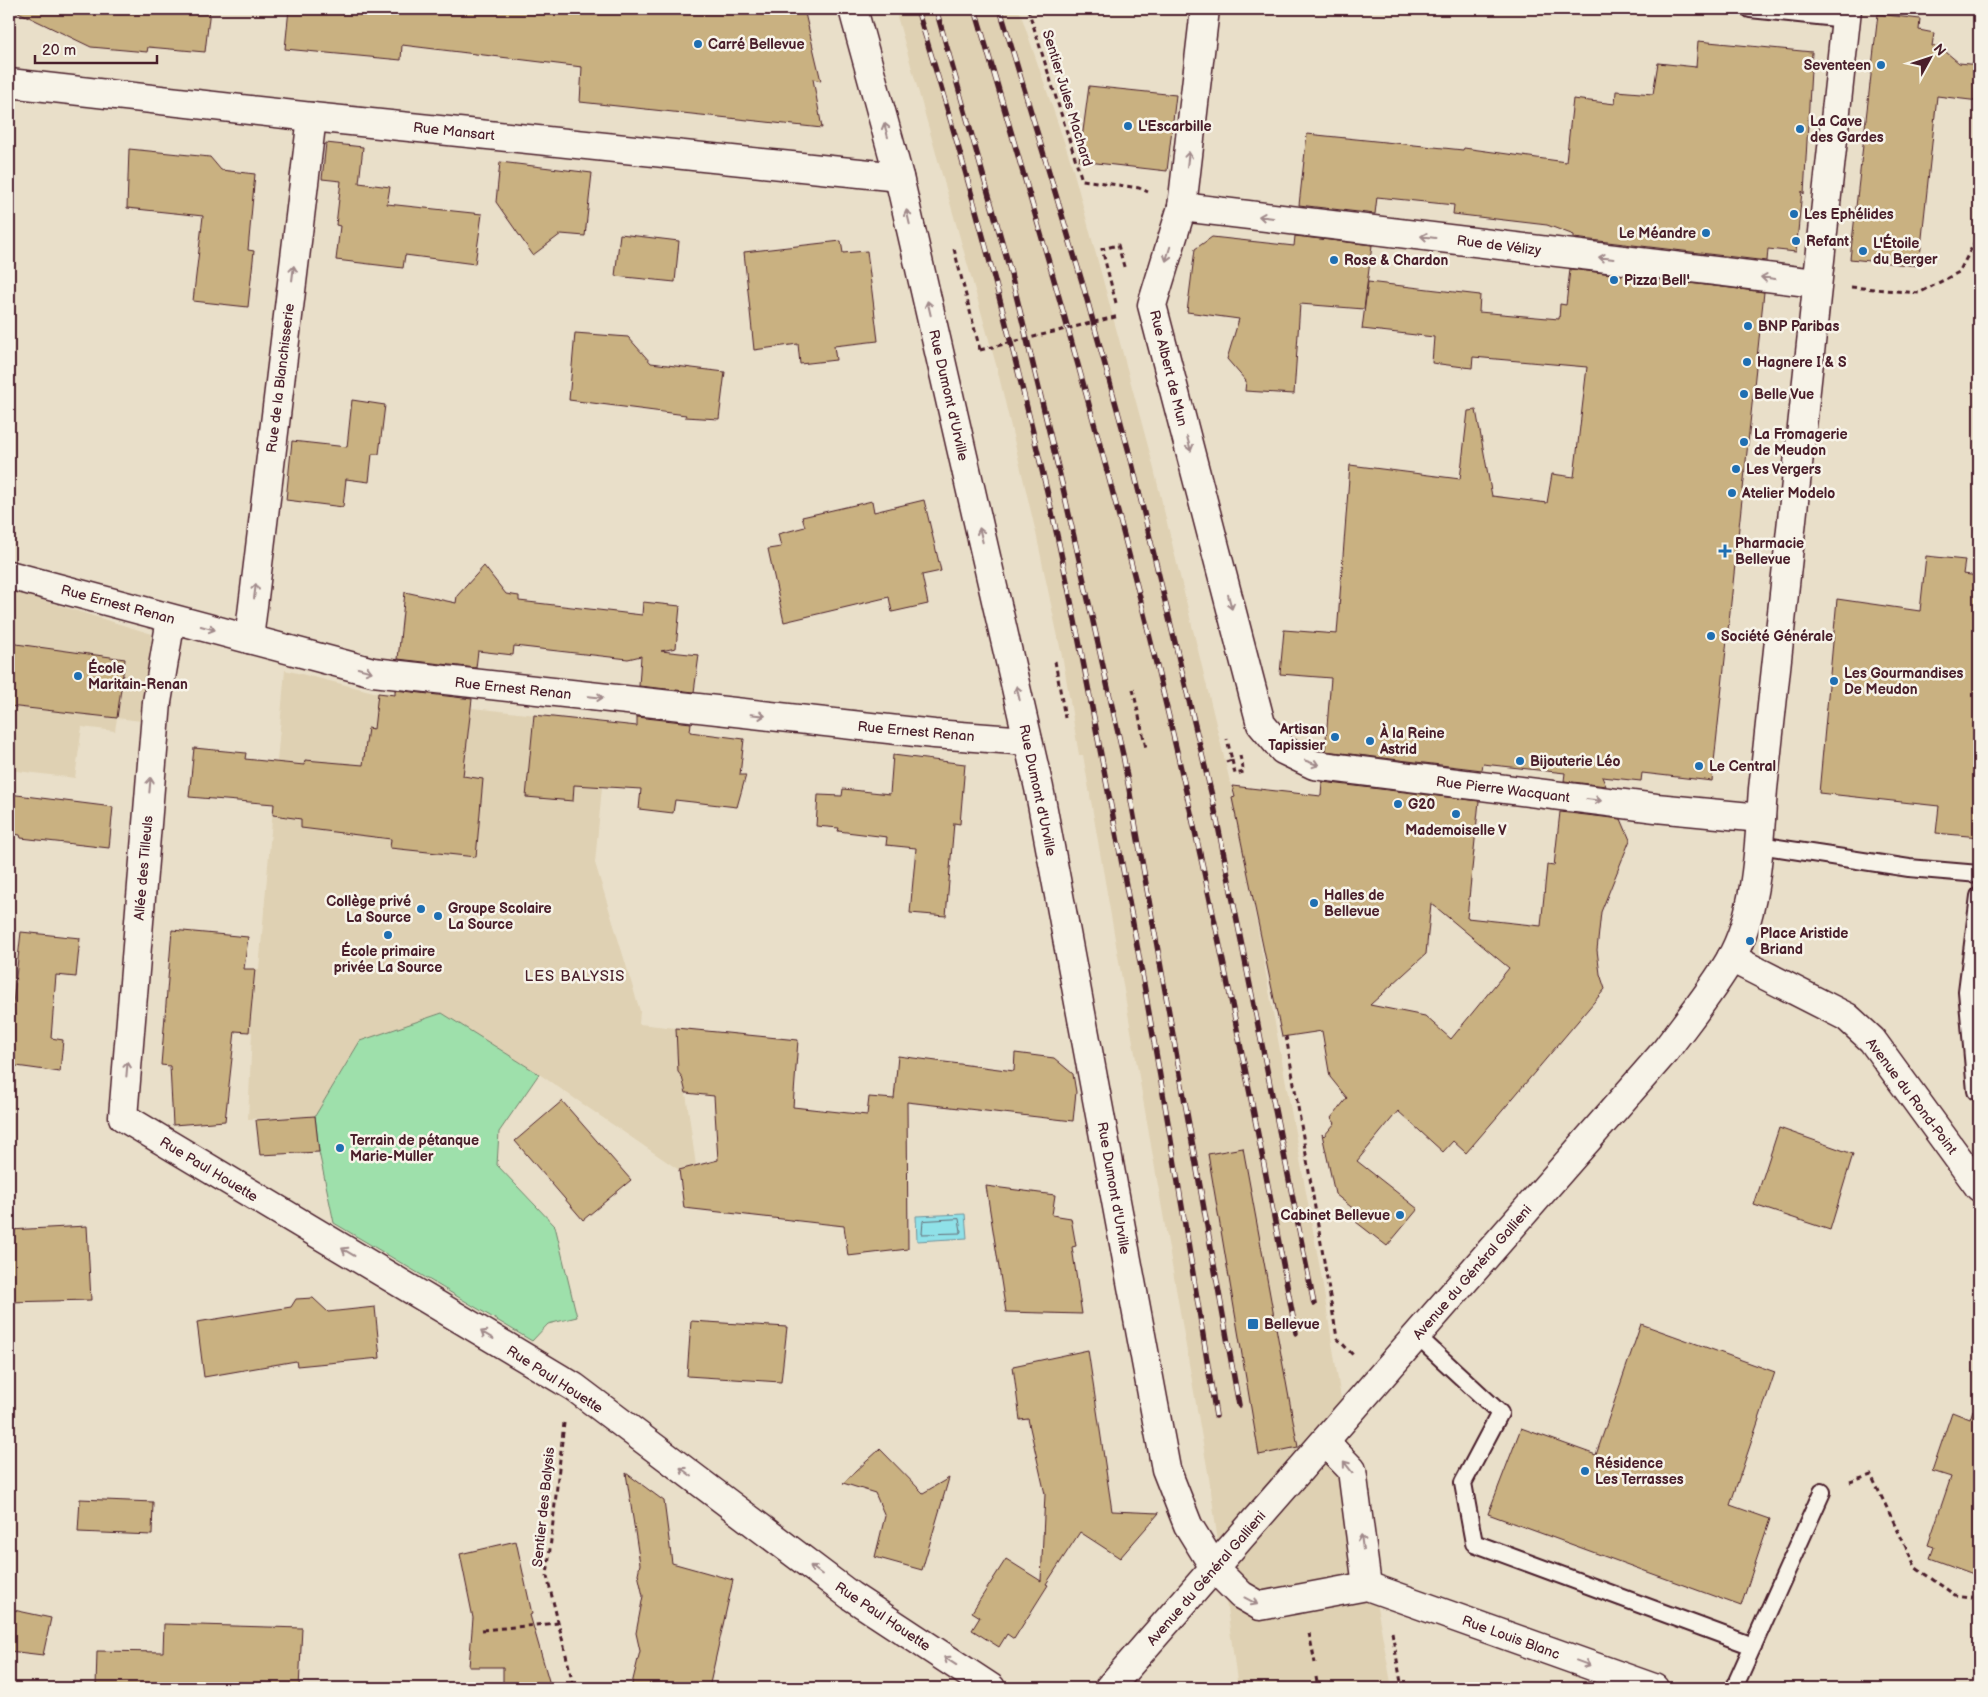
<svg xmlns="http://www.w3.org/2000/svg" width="1988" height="1697" font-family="'Balsamiq Sans',sans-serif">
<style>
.built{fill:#dfd1b3}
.green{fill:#9ee0ab;stroke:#74806b}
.water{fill:#8fe1e8;stroke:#73939c}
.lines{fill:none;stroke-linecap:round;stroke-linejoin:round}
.shore{stroke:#666d77;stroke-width:1}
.building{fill:#c9b181;stroke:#4a1f2b;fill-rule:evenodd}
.lane-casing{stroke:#4a1f2b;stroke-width:20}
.street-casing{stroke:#4a1f2b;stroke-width:31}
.secondary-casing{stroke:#4a1f2b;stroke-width:31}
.path{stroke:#4a1f2b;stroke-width:3;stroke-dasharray:5 4;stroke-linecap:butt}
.lane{stroke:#f7f3e8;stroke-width:16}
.street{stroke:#f7f3e8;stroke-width:28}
.secondary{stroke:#f7f3e8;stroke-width:28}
.rail-casing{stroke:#4a1f2b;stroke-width:5.5}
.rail{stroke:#f7f3e8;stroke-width:4;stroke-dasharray:11;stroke-linecap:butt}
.path-bridge{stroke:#4a1f2b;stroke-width:3;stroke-dasharray:5 4;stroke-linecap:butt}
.oneway{stroke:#a0898a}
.poi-dot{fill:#1f6fb2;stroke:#f7f3e8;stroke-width:2}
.labels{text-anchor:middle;stroke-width:5;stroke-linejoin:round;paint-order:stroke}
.poi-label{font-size:14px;font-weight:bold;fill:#4a1f2b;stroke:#f7f3e8;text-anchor:start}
.street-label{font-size:14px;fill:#4a1f2b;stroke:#f7f3e8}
.neighbourhood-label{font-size:15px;letter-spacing:1px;fill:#4a1f2b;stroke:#f7f3e8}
</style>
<rect width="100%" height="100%" fill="#e9dfc9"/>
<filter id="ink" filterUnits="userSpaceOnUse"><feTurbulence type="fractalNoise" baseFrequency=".02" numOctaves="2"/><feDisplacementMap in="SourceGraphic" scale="10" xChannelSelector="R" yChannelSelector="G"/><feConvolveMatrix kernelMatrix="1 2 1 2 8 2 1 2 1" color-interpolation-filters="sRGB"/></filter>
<g filter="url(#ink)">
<g class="built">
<polygon points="895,9 1019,9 1071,162 1152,461 1233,794 1321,1274 1357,1498 1392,1688 1238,1688 1210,1484 1083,755 1079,755 1064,666 1036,533 997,368"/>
<polygon points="9,590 152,634 141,721 117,718 115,731 82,727 75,778 9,770"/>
<polygon points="285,670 378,693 463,707 608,723 595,863 640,1011 639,1024 676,1028 678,1072 682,1077 686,1093 696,1166 679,1170 539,1074 442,1013 360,1041 315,1116 248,1119 252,1032 249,1032 255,969 259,969"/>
</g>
<polygon class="green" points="442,1013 539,1074 499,1132 497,1165 555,1226 577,1317 548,1324 532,1341 334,1223 319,1152 315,1116 360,1041"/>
<polygon class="water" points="965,1214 967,1238 917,1241 916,1216"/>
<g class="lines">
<polygon class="shore" points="959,1219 961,1231 960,1233 922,1234 923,1221"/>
</g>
<g class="building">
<polygon points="12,9 210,9 205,52 148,47 147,52 91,47"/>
<polygon points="289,9 804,9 821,81 813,79 822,128 580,102 582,67 402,45 401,60 285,49"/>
<polygon points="1878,14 1920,19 1919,30 1934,33 1932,46 1940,47 1959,63 1979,65 1979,101 1937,96 1919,266 1850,259"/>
<polygon points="1698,41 1812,52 1804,194 1802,191 1796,252 1768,249 1767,261 1574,238 1574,235 1547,225 1453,214 1454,205 1377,197 1375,214 1299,205 1307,134 1463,150 1464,148 1566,162 1573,99 1615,104 1616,91 1653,94 1658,63 1696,67"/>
<polygon points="1089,86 1176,95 1167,171 1079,161"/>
<polygon points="326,143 363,147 359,183 390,187 387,204 482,214 475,264 405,255 403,268 336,260 340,226 336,225 341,181 322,179"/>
<polygon points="129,149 210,157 221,170 255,174 248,250 254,251 248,307 193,301 203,216 127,208"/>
<polygon points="500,162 592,173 585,236 561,234 533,255 496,202"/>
<polygon points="620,234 679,241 675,282 615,276"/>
<polygon points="1295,236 1372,245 1364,309 1300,304 1294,394 1245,391 1246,381 1227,359 1239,319 1187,312 1195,249 1212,237 1294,246"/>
<polygon points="841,241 843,253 867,251 878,341 834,346 836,360 800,364 798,344 754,350 744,252"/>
<polygon points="1570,269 1764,292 1712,781 1642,773 1641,781 1602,777 1606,786 1564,781 1565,773 1483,764 1482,770 1325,751 1331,678 1280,674 1284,630 1337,634 1350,465 1460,479 1468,411 1476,410 1492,496 1547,503 1552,474 1574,477 1587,367 1473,357 1472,368 1432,363 1434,337 1362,329 1368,282 1480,295 1479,312 1559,319 1560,304 1566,305"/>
<polygon points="575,333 628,337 651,363 725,372 719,419 685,417 686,415 569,400"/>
<polygon points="352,400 385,405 379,454 372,454 369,482 346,479 343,507 286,500 292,441 347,447"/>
<polygon points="924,500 941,571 922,575 928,604 892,612 889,597 784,622 768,549 781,547 778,534 805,527 802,517 872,501 874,512"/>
<polygon points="1926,556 1965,560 1963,574 1979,576 1979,837 1936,833 1939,806 1819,793 1837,599 1920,611"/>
<polygon points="484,566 506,594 519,596 519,601 642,615 643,602 680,606 676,648 661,651 699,655 694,692 639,686 641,656 628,659 514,646 513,655 478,651 476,668 398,659 405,592 456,603 457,596"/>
<polygon points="9,643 125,659 117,718 9,706"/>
<polygon points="395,690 472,699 463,776 483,779 476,857 390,848 391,839 301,828 301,819 273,815 274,804 189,797 194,748 246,753 245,759 304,765 305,760 363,765 368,728 374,729 378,693 395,695"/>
<polygon points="534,715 637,726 637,717 691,723 690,732 744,739 740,775 746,775 737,807 675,800 673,813 639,809 641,789 574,785 573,801 526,797"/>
<polygon points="893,755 965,764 960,824 954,823 946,916 910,913 916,848 886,845 887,837 838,831 839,828 816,826 818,795 842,796 843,789 890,794"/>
<path d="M1322,782L1479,801L1467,918L1541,926L1547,865L1554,866L1560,812L1621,819L1630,840L1601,912L1597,950L1600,974L1605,989L1497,1117L1466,1153L1453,1141L1443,1152L1398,1111L1357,1161L1418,1209L1387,1246L1356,1222L1361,1215L1335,1194L1322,1134L1324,1136L1335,1123L1331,1118L1347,1098L1330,1077L1322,1031L1282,1037L1232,798L1235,797L1232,786L1321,796ZM1431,903L1509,968L1451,1039L1425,1016L1370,1005L1426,954Z"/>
<polygon points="9,794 113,807 109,848 21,838 20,835 9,833"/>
<polygon points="172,930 248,937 244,969 255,969 249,1032 235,1031 225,1121 173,1125 170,1066 161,1065"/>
<polygon points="21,932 80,938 76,977 56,975 51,1038 63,1040 60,1072 9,1065 9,1021 11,1021"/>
<polygon points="676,1028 798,1040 793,1107 867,1115 869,1097 894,1099 898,1056 1014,1071 1015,1053 1054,1058 1073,1074 1076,1092 1073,1121 907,1102 908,1249 848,1256 844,1226 684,1208 679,1170 718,1160 714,1096 686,1093 682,1077 678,1072"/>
<polygon points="562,1101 631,1180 583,1220 515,1141"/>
<polygon points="315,1116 319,1152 260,1155 256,1120"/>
<polygon points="1779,1128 1853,1154 1830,1230 1754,1205"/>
<polygon points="1243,1148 1298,1447 1259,1455 1208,1154"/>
<polygon points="986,1186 1055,1195 1052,1215 1071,1218 1076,1246 1072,1247 1082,1314 1006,1312"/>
<polygon points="87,1226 91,1300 9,1302 9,1230"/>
<polygon points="313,1298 328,1312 375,1307 380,1358 297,1366 296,1361 204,1377 197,1322 291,1307 296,1299"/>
<polygon points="691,1321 787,1327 781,1382 687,1376"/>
<polygon points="1641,1324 1775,1372 1730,1505 1770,1519 1741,1606 1488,1514 1521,1428 1596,1455"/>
<polygon points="1088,1350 1112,1511 1159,1513 1120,1558 1080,1532 1046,1584 1048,1585 1014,1639 1007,1634 999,1647 972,1630 980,1617 972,1612 1006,1559 1041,1581 1045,1494 1028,1419 1020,1420 1013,1366"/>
<polygon points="1973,1410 1979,1411 1979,1576 1930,1558 1934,1547 1928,1545 1951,1477 1932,1471 1952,1412 1970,1419"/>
<polygon points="880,1449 923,1493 949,1478 922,1570 875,1557 885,1516 875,1493 843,1483"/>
<polygon points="626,1473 664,1501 672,1563 733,1580 709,1688 631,1688 640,1651 636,1633 643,1596 638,1574 640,1564"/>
<polygon points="80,1499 153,1502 152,1535 78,1532"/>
<polygon points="516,1541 532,1614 530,1615 551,1688 503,1688 503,1667 469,1667 473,1618 460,1554"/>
<polygon points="9,1609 51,1618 43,1655 9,1651"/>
<polygon points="164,1624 302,1628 299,1688 96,1688 97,1651 163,1652"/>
</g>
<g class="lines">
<defs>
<g id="lane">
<polyline points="1750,9 1846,19"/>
<polyline points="1759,845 1909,868 1979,874"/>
<polyline points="1979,896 1967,991 1976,1091 1979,1091"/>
<polyline points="1417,1336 1500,1413 1463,1483 1474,1543 1753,1646"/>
<polyline points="1734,1688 1822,1492"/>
</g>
<g id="street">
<polyline points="853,9 899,177 1039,788 1166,1469 1188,1525 1215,1569 1241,1595 1260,1606 1367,1586 1654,1688"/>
<polyline points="1205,9 1182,207 1152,305 1261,724 1283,750 1314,765 1656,808 1761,818"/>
<polyline points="9,83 312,117 899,177"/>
<polyline points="1182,207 1816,283"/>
<polyline points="9,575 373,672 934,734 1028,741"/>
<polyline points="171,619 157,702 123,1117 574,1387 851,1596 991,1688"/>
<polyline points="249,639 312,117"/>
<polyline points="1731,958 1847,1017 1872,1040 1979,1187"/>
<polyline points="1325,1442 1352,1470 1367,1586"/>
</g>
<path id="secondary" d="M1109,1688L1666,1050C1688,1020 1712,991 1730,960C1758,912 1759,843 1763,789L1847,9"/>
</defs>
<use href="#lane" class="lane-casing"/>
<use href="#street" class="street-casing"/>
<use href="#secondary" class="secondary-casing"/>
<g class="path">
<polyline points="1028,9 1082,180 1139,188 1148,192"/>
<polyline points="954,249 980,350"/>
<polyline points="1851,287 1919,293 1959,272 1979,234"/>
<polyline points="1116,303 1102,249 1118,245 1125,270"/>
<polyline points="1055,661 1065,718"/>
<polyline points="1133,689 1146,748"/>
<polyline points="1232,760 1235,774 1244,772 1240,756"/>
<polyline points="1226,762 1232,760 1227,739"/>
<polyline points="1286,1036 1337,1338 1353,1355"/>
<polyline points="564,1423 547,1576 574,1688"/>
<polyline points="1850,1482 1871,1475 1916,1568 1955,1595 1979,1598"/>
<polyline points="482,1630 558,1623"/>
<polyline points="1392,1632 1402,1688"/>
<polyline points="1309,1633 1315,1663"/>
<polyline points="1316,1677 1318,1688"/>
</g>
<use href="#lane" class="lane"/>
<use href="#street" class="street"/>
<use href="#secondary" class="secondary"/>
<defs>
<g id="rail">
<path d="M917,9C967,168 1009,329 1047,491C1068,580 1085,670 1102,760C1145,978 1181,1197 1216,1416"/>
<polyline points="936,9 1010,270 1063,488 1123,755 1239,1405"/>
<path d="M975,9C1039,226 1103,443 1156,663C1210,885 1254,1109 1296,1333"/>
<polyline points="1000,9 1083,285 1132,463 1171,626 1212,796 1314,1304"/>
</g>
</defs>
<use href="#rail" class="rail-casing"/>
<use href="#rail" class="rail"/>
<polyline class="path-bridge" points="980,350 1119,316"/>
</g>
<defs><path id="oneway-shaft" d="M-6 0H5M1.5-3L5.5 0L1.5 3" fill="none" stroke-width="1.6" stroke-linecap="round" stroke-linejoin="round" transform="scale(1.25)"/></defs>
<g class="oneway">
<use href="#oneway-shaft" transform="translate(886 130) rotate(-105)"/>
<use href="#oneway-shaft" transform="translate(1188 159) rotate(-83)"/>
<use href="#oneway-shaft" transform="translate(908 217) rotate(-103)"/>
<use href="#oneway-shaft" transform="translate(1266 217) rotate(-173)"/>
<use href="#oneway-shaft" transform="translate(1428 237) rotate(-173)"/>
<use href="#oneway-shaft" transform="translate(1168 254) rotate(107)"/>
<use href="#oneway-shaft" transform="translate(1606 258) rotate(-173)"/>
<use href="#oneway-shaft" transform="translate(293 273) rotate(-83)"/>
<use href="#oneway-shaft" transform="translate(1768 278) rotate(-173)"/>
<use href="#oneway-shaft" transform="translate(929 308) rotate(-103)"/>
<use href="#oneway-shaft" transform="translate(1189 444) rotate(75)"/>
<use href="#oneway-shaft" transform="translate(981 535) rotate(-103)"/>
<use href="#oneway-shaft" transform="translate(255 591) rotate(-83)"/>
<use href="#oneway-shaft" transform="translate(1230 602) rotate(75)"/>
<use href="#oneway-shaft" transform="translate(208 628) rotate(15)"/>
<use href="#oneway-shaft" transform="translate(365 670) rotate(15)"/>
<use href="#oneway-shaft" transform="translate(1018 693) rotate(-103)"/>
<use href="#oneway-shaft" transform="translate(596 697) rotate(6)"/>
<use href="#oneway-shaft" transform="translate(758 715) rotate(6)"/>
<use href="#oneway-shaft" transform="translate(1312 763) rotate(19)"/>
<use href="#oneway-shaft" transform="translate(150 785) rotate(-85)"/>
<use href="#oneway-shaft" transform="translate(1594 800) rotate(7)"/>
<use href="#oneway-shaft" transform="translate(127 1069) rotate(-85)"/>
<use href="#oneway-shaft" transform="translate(348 1252) rotate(-149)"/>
<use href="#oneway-shaft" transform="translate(487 1335) rotate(-149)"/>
<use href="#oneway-shaft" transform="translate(1348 1467) rotate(-128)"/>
<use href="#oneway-shaft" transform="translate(686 1472) rotate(-143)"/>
<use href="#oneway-shaft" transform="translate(1362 1542) rotate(-97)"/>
<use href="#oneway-shaft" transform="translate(816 1570) rotate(-143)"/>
<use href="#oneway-shaft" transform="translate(1251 1601) rotate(28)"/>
<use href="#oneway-shaft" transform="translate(950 1661) rotate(-147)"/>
<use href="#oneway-shaft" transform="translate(1583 1663) rotate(20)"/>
</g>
</g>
<g class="poi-dot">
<circle cx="698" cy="44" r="5"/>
<circle cx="1881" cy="65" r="5"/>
<circle cx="1128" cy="126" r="5"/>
<circle cx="1800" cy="129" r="5"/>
<circle cx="1794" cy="214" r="5"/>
<circle cx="1706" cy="233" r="5"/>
<circle cx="1796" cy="241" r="5"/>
<circle cx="1863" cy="251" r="5"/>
<circle cx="1334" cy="260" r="5"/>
<circle cx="1614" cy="280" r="5"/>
<circle cx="1748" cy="326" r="5"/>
<circle cx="1747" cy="362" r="5"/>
<circle cx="1744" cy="394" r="5"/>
<circle cx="1744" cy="442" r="5"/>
<circle cx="1736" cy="469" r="5"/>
<circle cx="1732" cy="493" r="5"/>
<path d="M1722.5 543.5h5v5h5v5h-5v5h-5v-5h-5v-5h5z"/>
<circle cx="1711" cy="636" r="5"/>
<circle cx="78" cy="676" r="5"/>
<circle cx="1834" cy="681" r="5"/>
<circle cx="1335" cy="737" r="5"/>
<circle cx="1370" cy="741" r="5"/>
<circle cx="1520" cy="761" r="5"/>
<circle cx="1699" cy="766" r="5"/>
<circle cx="1398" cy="804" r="5"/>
<circle cx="1456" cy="814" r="5"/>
<circle cx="1314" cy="903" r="5"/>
<circle cx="421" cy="909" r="5"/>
<circle cx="438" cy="916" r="5"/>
<circle cx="388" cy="935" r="5"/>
<circle cx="1750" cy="941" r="5"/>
<circle cx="340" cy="1148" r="5"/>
<circle cx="1400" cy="1215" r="5"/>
<rect x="1247" y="1318" width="12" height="12" rx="2.5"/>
<circle cx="1585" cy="1471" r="5"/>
</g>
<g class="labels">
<g class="poi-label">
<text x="708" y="49">Carré Bellevue</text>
<text x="1871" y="70" text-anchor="end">Seventeen</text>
<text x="1810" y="126">La Cave<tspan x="1810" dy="16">des Gardes</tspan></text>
<text x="1138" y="131">L'Escarbille</text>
<text x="1804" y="219">Les Ephélides</text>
<text x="1696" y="238" text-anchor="end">Le Méandre</text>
<text x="1806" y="246">Refant</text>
<text x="1873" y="248">L'Étoile<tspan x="1873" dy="16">du Berger</tspan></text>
<text x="1344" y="265">Rose &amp; Chardon</text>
<text x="1624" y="285">Pizza Bell'</text>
<text x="1758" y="331">BNP Paribas</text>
<text x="1757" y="367">Hagnere I &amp; S</text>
<text x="1754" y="399">Belle Vue</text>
<text x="1754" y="439">La Fromagerie<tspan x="1754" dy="16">de Meudon</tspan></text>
<text x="1746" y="474">Les Vergers</text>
<text x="1742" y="498">Atelier Modelo</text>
<text x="1735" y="548">Pharmacie<tspan x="1735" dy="16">Bellevue</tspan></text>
<text x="1721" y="641">Société Générale</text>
<text x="88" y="673">École<tspan x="88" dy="16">Maritain-Renan</tspan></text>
<text x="1844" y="678">Les Gourmandises<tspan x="1844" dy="16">De Meudon</tspan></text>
<text x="1325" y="734" text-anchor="end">Artisan<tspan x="1325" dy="16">Tapissier</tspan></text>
<text x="1380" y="738">À la Reine<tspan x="1380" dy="16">Astrid</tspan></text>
<text x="1530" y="766">Bijouterie Léo</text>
<text x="1709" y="771">Le Central</text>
<text x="1408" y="809">G20</text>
<text x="1456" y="835" text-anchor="middle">Mademoiselle V</text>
<text x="1324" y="900">Halles de<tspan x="1324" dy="16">Bellevue</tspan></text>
<text x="411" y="906" text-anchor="end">Collège privé<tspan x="411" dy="16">La Source</tspan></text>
<text x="448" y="913">Groupe Scolaire<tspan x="448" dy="16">La Source</tspan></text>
<text x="1760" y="938">Place Aristide<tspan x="1760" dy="16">Briand</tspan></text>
<text x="388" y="956" text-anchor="middle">École primaire<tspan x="388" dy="16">privée La Source</tspan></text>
<text x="350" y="1145">Terrain de pétanque<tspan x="350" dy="16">Marie-Muller</tspan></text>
<text x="1390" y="1220" text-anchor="end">Cabinet Bellevue</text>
<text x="1264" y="1329">Bellevue</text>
<text x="1595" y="1468">Résidence<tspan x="1595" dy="16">Les Terrasses</tspan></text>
</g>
<g class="street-label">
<text transform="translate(1068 98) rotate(73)" y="5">Sentier Jules Machard</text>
<text transform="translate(454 131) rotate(6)" y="5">Rue Mansart</text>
<text transform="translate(1499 245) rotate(7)" y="5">Rue de Vélizy</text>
<text transform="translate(1169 368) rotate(76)" y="5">Rue Albert de Mun</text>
<text transform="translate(280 378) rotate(-83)" y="5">Rue de la Blanchisserie</text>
<text transform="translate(949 395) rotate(77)" y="5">Rue Dumont d'Urville</text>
<text transform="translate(118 604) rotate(15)" y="5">Rue Ernest Renan</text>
<text transform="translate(513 688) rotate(6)" y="5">Rue Ernest Renan</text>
<text transform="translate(916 731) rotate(5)" y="5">Rue Ernest Renan</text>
<text transform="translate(1503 789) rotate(7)" y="5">Rue Pierre Wacquant</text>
<text transform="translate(1038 790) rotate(78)" y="5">Rue Dumont d'Urville</text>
<text transform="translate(143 868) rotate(-85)" y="5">Allée des Tilleuls</text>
<text transform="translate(1912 1096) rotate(53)" y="5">Avenue du Rond-Point</text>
<text transform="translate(209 1169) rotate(31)" y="5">Rue Paul Houette</text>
<text transform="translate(1114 1188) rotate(80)" y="5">Rue Dumont d'Urville</text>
<text transform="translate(1472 1272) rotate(-49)" y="5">Avenue du Général Gallieni</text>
<text transform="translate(555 1379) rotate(33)" y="5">Rue Paul Houette</text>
<text transform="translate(543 1507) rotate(-84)" y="5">Sentier des Balysis</text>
<text transform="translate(1206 1578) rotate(-49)" y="5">Avenue du Général Gallieni</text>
<text transform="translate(883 1616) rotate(34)" y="5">Rue Paul Houette</text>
<text transform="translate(1511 1637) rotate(20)" y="5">Rue Louis Blanc</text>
</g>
<g class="neighbourhood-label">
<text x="575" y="981">LES BALYSIS</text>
</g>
</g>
<rect width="1988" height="1697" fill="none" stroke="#f7f3e8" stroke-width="30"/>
<rect x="15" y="15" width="1958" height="1667" fill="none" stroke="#4a1f2b" stroke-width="2" filter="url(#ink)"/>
<g transform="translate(1930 58) rotate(50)" stroke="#f7f3e8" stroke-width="4" paint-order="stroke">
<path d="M0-4L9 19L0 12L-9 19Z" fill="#4a1f2b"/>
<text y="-8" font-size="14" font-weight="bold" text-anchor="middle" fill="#4a1f2b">N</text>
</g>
<path d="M35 55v8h122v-8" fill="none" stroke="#4a1f2b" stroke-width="2.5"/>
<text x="42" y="55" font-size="15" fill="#4a1f2b" stroke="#f7f3e8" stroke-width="4" paint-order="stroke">20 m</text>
</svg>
